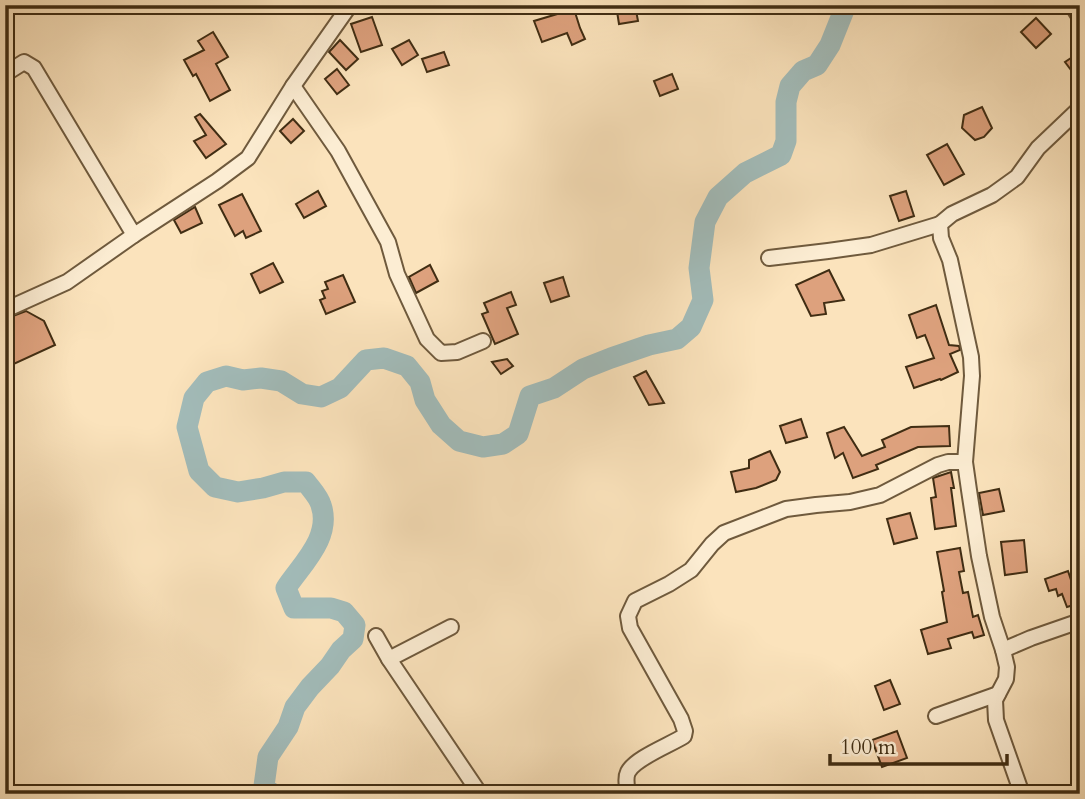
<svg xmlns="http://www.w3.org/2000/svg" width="1085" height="799" font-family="Cardo,serif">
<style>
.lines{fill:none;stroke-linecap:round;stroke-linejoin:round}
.river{stroke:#a2bcba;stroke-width:21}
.building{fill:#dda17d;stroke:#402d13;stroke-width:2}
.minor-casing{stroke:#6f5a3d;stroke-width:18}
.minor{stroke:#fcedd3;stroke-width:14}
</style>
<rect width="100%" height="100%" fill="#fbe3bc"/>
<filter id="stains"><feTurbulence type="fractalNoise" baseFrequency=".00286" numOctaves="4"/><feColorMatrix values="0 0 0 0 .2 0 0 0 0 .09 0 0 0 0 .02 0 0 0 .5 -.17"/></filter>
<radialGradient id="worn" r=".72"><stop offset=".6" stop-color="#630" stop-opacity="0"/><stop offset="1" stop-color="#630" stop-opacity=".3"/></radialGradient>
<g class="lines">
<path class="river" d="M272,794L264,786L268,757L288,727L295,707L310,687L330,666L341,650L353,639L355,625L344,612L331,608H294L286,588C302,564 332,537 321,505C319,497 311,489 306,482H284L263,488L238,492L215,487L199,471L187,427L194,398L207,382L226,376L243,380L261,378L281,381L302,394L321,397L340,388L366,360L384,358L407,366L420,382L425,400L441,425L459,441L483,447L503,444L518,434L530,396L554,388L583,369L611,358L649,345L677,339L691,327L703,300L699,268L705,222L718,197L745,173L781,155L786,141V102L790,86L803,71L817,65L830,45L846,5"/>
</g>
<g class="building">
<polygon points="616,5 635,5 638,21 619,24"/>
<polygon points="574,9 580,28 585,39 572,45 567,33 542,42 534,21"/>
<polygon points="372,17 382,45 361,52 351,24"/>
<polygon points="1036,18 1051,34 1036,48 1021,32"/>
<polygon points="213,32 228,57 216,64 230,90 210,101 196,74 193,76 184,60 204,50 198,41"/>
<polygon points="340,40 358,59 346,70 329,52"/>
<polygon points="409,40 418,55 402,65 392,49"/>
<polygon points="444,52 449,65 427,72 422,59"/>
<polygon points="1080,52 1080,82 1065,62"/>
<polygon points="337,69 349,85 337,94 325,79"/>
<polygon points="672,74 678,89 660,96 654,81"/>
<polygon points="982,107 992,128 984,137 975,140 962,128 964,115"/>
<polygon points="200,114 226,144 206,158 194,141 206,135 195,117"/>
<polygon points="293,119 304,131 291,143 280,131"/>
<polygon points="947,144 964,174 944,185 927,155"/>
<polygon points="318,191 326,206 304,218 296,204"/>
<polygon points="906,191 914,216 899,221 890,196"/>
<polygon points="242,194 261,231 246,238 243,231 235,236 219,205"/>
<polygon points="195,207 202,223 181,233 174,220"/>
<polygon points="273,263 283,282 260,293 251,274"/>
<polygon points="430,265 438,281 416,293 409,277"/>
<polygon points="829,270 844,300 824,303 826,314 811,316 796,285"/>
<polygon points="343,275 355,302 326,314 320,300 325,298 322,291 328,289 325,282"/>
<polygon points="563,277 569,296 551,302 544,283"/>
<polygon points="511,292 516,305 507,308 518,334 495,344 482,314 488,312 484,303"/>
<polygon points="936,305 949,345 959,346 960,350 950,354 958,372 941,380 940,379 914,388 906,367 934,358 925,335 917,338 909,315"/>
<polygon points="26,311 44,321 55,345 5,368 5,319"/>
<polygon points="507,359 513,366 501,374 492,362"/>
<polygon points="646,371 664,403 649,405 634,377"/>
<polygon points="801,419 807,437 786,443 780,426"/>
<polygon points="949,426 950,446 918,447 876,465 878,469 853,478 843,453 835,458 827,433 844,427 862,456 885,447 882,440 911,427"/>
<polygon points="770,451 780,472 776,480 756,488 736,492 731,472 749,468 749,460"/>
<polygon points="951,472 954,488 951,488 956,526 935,529 931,498 936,497 933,478"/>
<polygon points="999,489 1004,511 983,515 979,493"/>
<polygon points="910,513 917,538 894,544 887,519"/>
<polygon points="1024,540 1027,572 1005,575 1001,542"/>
<polygon points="960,548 964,571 959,572 963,593 968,592 973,617 978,615 984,635 974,638 972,632 948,639 951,648 928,654 921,630 947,622 942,592 944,591 937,552"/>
<polygon points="1068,571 1071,580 1080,577 1080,603 1067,607 1062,594 1058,596 1056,589 1049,591 1045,579"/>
<polygon points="890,680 900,704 884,710 875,686"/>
<polygon points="897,731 907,758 882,767 872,740"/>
</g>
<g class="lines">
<defs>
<g id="minor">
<polyline points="1072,5 1080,18"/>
<polyline points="5,74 24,62 34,68 134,235"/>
<polyline points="293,86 338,151 388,242 397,274 427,339 441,353 457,352 483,341"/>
<polyline points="769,258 828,251 871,245 940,224"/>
<polyline points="5,310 67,282 134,235 217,181 248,158 293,86 350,5"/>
<polyline points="376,636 389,659 480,794"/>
<polyline points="1003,650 1031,638 1080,621"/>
<polyline points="389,659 451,627"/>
<polyline points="936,716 998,694"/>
<path d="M628,794C627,787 625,778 628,772C635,758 670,745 684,736L685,731L681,719L630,628L628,616L635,601L669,584L691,570L712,544L724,533L786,509L816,505L850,502L880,495L938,465L948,462H965"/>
<polyline points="1022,794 996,720 995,700 1006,679 1007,667 1003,650 992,617 979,556 969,490 965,462 972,376 971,357 950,260 941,238 940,224 952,214 992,195 1017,177 1038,148 1080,108"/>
</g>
</defs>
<use href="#minor" class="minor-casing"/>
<use href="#minor" class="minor"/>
</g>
<rect width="1085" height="799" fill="none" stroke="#fbe3bc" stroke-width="28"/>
<rect x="7" y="7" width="1071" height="785" fill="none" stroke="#402d13" stroke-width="3.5"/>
<rect x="14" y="14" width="1057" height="771" fill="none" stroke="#402d13" stroke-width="2"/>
<path d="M830 754v10h177v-10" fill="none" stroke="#402d13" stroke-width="3.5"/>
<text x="840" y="754" font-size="21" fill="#402d13" stroke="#fcedd3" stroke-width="5" paint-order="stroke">100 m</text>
<rect width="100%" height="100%" filter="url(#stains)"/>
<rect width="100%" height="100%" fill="url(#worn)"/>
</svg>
